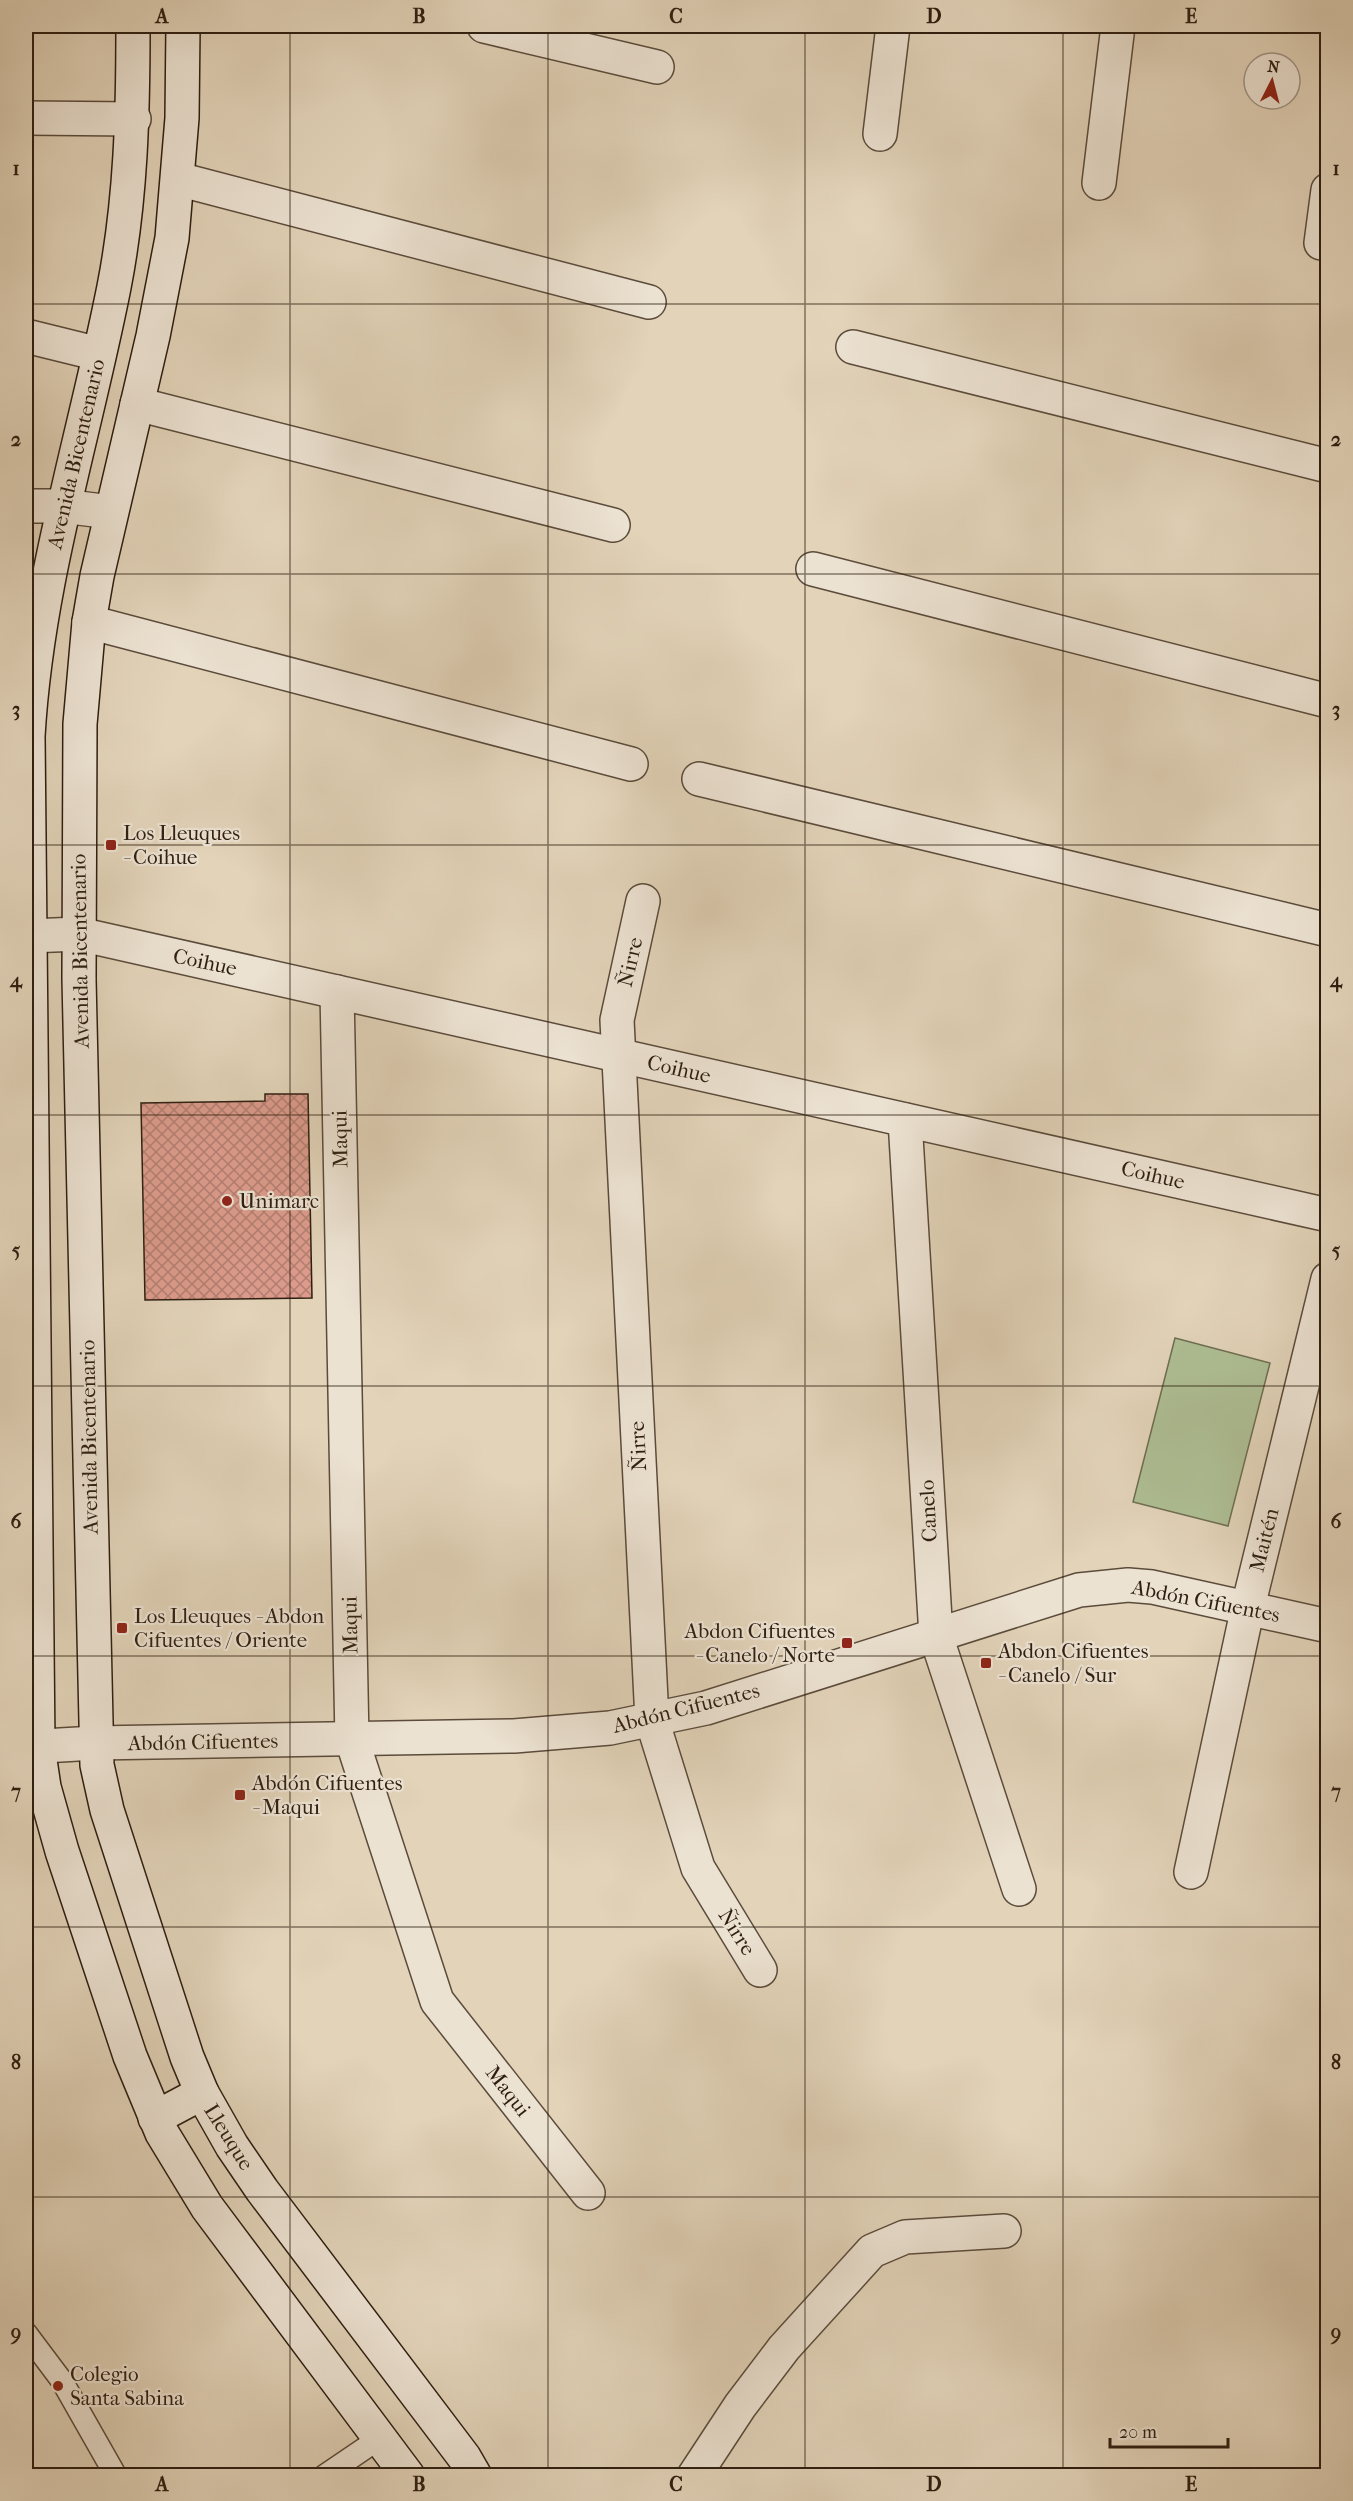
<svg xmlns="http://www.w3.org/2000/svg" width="1353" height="2501" font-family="'IM FELL French Canon',serif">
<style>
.green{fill:#aebe94;stroke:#6e6e52;stroke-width:1.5}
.building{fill:url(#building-cross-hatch);stroke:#2e1e11;stroke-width:1.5}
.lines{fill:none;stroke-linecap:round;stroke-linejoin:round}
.service-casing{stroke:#5b4b3b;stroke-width:24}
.minor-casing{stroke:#5b4b3b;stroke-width:36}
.tertiary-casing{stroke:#5b4b3b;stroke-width:36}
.secondary-casing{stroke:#2e1e11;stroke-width:36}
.service{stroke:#ece2d2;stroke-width:21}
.minor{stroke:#ece2d2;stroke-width:33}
.tertiary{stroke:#ece2d2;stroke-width:33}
.secondary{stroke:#ece2d2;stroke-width:33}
.grid{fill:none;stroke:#2e1e11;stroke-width:1.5;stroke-opacity:0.55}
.poi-dot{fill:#8f2418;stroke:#ece2d2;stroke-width:2}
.labels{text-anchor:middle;stroke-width:4.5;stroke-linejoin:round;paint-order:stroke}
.street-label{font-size:21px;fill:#2e1e11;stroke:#ece2d2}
.poi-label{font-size:21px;fill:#2e1e11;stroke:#ece2d2;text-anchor:start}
.neatline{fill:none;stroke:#2e1e11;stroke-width:2}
.grid-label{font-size:20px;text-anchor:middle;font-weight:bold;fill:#2e1e11}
</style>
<defs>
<pattern id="building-cross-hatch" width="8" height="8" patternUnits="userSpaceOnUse" patternTransform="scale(1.5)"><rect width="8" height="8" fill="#dc9b8c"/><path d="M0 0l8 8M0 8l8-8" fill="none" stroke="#b37e71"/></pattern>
</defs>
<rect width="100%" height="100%" fill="#e2d3b9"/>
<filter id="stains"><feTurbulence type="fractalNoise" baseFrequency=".00333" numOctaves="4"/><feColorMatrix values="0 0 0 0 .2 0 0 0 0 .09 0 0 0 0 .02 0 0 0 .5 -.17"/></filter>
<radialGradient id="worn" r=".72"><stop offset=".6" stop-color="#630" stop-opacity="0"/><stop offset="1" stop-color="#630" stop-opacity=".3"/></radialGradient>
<polygon class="green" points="1175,1338 1270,1363 1228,1526 1133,1502"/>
<polygon class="building" points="265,1094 308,1094 312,1298 145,1300 141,1103 265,1101"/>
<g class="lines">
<defs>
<g id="service">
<polyline points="26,2333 62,2381 116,2476"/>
<polyline points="324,2476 380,2438"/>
</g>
<g id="minor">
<polyline points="484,26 657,67"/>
<polyline points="26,118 134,119"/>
<polyline points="880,134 893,26"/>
<polyline points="178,179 649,302"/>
<polyline points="1099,183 1118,26"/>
<polyline points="1321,243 1328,190"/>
<polyline points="26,336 99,354"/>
<polyline points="853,347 1328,466"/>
<polyline points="137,404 613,525"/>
<polyline points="813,569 1328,701"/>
<polyline points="89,622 631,764"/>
<polyline points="699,779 1328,930"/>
<polyline points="643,901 617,1020 652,1720 698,1868 760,1970"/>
<polyline points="29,936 79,934 1328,1215"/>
<polyline points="337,992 352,1740 437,2001 588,2193"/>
<polyline points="905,1120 936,1636 1019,1889"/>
<polyline points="1191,1872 1248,1607 1328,1279"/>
<polyline points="694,2476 740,2406 784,2348 872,2251 905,2237 1004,2231"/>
</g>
<g id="tertiary">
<polyline points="26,506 62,506 111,512"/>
<polyline points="26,1747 95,1743 514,1736 610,1728 706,1708 1079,1590 1128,1585 1152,1587 1328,1626"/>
</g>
<g id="secondary">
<path d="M133,26C133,114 131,200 114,287C84,439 37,581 28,736L38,1747L44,1787L62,1851L130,2056L162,2133L207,2207L408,2476"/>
<polyline points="183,26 182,118 172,238 153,336 97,576 89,622 80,724 79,979 97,1765 107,1810 187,2057 202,2093 232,2146 262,2190 464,2457 475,2476"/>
<polyline points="155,2118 202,2093"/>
</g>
</defs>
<use href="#service" class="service-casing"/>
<use href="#minor" class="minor-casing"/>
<use href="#tertiary" class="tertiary-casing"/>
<use href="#secondary" class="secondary-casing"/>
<use href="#service" class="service"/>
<use href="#minor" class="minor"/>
<use href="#tertiary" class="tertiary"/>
<use href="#secondary" class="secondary"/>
</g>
<path class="grid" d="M290,26V2476M548,26V2476M805,26V2476M1063,26V2476M26,304H1328M26,574H1328M26,845H1328M26,1115H1328M26,1386H1328M26,1656H1328M26,1927H1328M26,2197H1328"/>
<g class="poi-dot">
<rect x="105" y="839" width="12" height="12" rx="3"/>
<circle cx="227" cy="1201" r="6"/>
<rect x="116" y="1622" width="12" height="12" rx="3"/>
<rect x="841" y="1637" width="12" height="12" rx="3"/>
<rect x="980" y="1657" width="12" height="12" rx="3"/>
<rect x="234" y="1789" width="12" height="12" rx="3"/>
<circle cx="58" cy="2386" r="6"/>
</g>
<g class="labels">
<g class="street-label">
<text transform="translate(76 454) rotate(-77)" y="7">Avenida Bicentenario</text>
<text transform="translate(80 951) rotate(-91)" y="7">Avenida Bicentenario</text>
<text transform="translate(205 962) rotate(12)" y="7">Coihue</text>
<text transform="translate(630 962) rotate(-77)" y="7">Ñirre</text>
<text transform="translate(679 1069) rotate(13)" y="7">Coihue</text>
<text transform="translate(340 1139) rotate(-91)" y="7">Maqui</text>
<text transform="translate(1153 1175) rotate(13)" y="7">Coihue</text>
<text transform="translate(89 1437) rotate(-91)" y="7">Avenida Bicentenario</text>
<text transform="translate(638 1446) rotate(-93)" y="7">Ñirre</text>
<text transform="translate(928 1511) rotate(-93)" y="7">Canelo</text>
<text transform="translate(1264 1540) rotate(-76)" y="7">Maitén</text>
<text transform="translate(1206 1601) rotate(11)" y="7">Abdón Cifuentes</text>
<text transform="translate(350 1625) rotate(-91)" y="7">Maqui</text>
<text transform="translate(686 1708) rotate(-14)" y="7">Abdón Cifuentes</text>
<text transform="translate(203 1742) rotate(-1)" y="7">Abdón Cifuentes</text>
<text transform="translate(737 1932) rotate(58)" y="7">Ñirre</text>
<text transform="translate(508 2091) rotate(52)" y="7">Maqui</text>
<text transform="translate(229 2137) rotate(58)" y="7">Lleuque</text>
</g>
<g class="poi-label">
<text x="123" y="840">Los Lleuques<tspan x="123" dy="24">- Coihue</tspan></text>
<text x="239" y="1208">Unimarc</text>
<text x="134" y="1623">Los Lleuques - Abdon<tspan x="134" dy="24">Cifuentes / Oriente</tspan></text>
<text x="835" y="1638" text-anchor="end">Abdon Cifuentes<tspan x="835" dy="24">- Canelo / Norte</tspan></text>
<text x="998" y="1658">Abdon Cifuentes<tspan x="998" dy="24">- Canelo / Sur</tspan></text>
<text x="252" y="1790">Abdón Cifuentes<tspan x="252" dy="24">- Maqui</tspan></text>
<text x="70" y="2381">Colegio<tspan x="70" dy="24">Santa Sabina</tspan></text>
</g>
</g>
<rect width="1353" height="2501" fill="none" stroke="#e2d3b9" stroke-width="66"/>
<g transform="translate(1272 81) rotate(6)"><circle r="28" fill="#ece2d2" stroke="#a09485" stroke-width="1.5"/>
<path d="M0-4.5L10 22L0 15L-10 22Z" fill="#8f2418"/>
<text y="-9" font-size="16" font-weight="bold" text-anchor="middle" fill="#2e1e11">N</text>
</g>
<path d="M1110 2438v9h118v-9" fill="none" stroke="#2e1e11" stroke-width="3"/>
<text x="1119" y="2438" font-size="18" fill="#2e1e11" stroke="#ece2d2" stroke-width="4.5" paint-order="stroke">20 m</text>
<rect x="33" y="33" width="1287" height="2435" class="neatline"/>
<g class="grid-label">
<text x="162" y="23">A</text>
<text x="419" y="23">B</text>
<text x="676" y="23">C</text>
<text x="934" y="23">D</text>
<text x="1191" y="23">E</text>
<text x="16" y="175">1</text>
<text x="1336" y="175">1</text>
<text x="16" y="446">2</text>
<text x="1336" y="446">2</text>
<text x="16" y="716">3</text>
<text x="1336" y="716">3</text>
<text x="16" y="987">4</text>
<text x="1336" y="987">4</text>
<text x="16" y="1257">5</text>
<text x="1336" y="1257">5</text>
<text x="16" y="1528">6</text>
<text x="1336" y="1528">6</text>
<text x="16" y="1798">7</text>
<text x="1336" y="1798">7</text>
<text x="16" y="2069">8</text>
<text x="1336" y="2069">8</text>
<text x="16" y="2340">9</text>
<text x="1336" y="2340">9</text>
<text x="162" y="2491">A</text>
<text x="419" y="2491">B</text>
<text x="676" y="2491">C</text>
<text x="934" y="2491">D</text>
<text x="1191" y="2491">E</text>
</g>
<rect width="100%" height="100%" filter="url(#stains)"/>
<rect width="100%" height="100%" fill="url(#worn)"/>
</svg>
